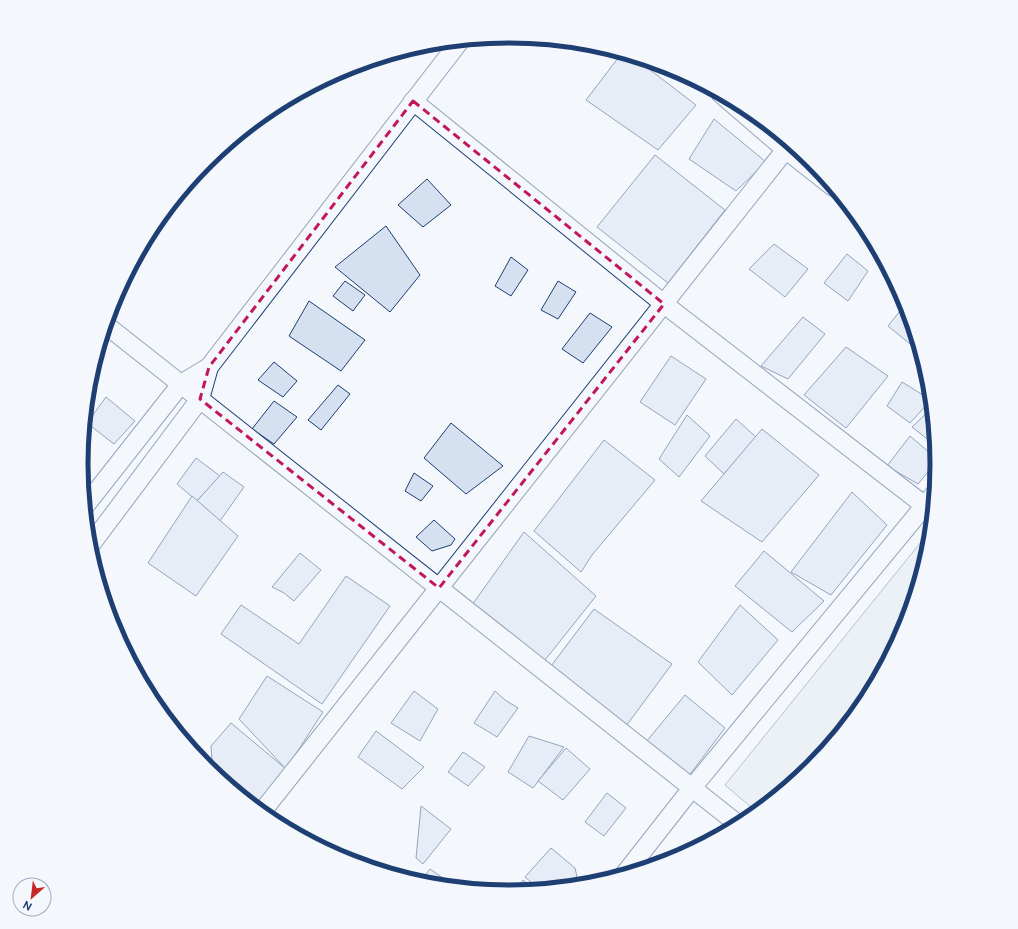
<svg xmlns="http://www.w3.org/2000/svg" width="1018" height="929" font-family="'DM Sans',sans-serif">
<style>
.green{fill:#e3e9f0;stroke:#687fa3}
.building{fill:#d5e0f0;stroke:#1d3f73}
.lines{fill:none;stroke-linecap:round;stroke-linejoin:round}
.street-casing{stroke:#1d3f73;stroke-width:20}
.street{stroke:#f4f7fb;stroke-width:18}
.marked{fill:none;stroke:#c2185b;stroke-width:3;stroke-dasharray:8 5;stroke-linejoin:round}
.rim{fill:none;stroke:#1d3f73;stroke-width:5}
</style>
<rect width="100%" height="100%" fill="#f4f7fb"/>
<polygon class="green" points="925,537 930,541 929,548 905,629 865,703 812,768 757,812 725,785"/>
<g class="building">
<polygon points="622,53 632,56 696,105 658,150 586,100"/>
<polygon points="714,119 766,162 736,191 689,159"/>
<polygon points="655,155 725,210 668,283 597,227"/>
<polygon points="427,179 451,205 423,227 398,205"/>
<polygon points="386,226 420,275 390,312 335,267"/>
<polygon points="774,244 808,269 785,297 749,269"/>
<polygon points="847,254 868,271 848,301 824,283"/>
<polygon points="511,257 528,270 511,296 495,286"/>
<polygon points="345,281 365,295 353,311 333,296"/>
<polygon points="558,281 576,292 558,319 541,310"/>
<polygon points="309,301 365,340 341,371 289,336"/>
<polygon points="900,311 911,320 918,344 915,348 888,326"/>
<polygon points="590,313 612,327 583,363 562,349"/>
<polygon points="803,317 825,334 788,379 761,366"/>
<polygon points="846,347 888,376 846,428 804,395"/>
<polygon points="98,351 104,356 92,370"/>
<polygon points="671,356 706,379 675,425 640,402"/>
<polygon points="274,362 297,381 283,397 258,380"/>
<polygon points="902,382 931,400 910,423 887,406"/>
<polygon points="338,385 350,394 321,430 308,420"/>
<polygon points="106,397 135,421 114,444 87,423"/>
<polygon points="274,401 297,417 274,444 252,429"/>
<polygon points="932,408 936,446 912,427"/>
<polygon points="687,415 710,436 679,477 659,459"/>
<polygon points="736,419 756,437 724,474 705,456"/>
<polygon points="451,423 503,466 466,494 424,458"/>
<polygon points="762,429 819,475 762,542 701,501"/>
<polygon points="910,436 937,459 937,461 918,484 887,466"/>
<polygon points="604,440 655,480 592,555 581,572 534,531"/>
<polygon points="196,458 220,476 197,501 177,484"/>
<polygon points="223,472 244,487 220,521 197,501"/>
<polygon points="414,473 433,486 421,501 405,491"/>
<polygon points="852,492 887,525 831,595 791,572"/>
<polygon points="192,496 238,536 196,596 148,563"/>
<polygon points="434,520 455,539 451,545 432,551 416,537"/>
<polygon points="524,532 596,596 545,660 472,605"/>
<polygon points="764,551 824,601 792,632 735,586"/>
<polygon points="300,553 321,570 294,601 284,593 272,587"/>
<polygon points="346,576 390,606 322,704 221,634 241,605 299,644"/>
<polygon points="740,605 778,640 732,695 698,662"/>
<polygon points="594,609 672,664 626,726 551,666"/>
<polygon points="267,676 323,712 286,769 239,719"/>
<polygon points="414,691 438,709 420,741 391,723"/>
<polygon points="495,691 505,700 518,708 497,737 474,723"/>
<polygon points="685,695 725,728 688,777 646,742"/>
<polygon points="152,702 176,719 171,725 153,702"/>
<polygon points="231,723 286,769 254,807 213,773 211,746"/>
<polygon points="376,731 424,767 402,789 358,757"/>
<polygon points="529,736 564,747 533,788 508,772"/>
<polygon points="566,748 590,769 563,800 538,781"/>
<polygon points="463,752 485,767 468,786 448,772"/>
<polygon points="607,793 626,808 604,836 585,822"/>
<polygon points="421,806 451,829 423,864 416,858"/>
<polygon points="551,848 575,868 579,886 540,890 525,877"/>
<polygon points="430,869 447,881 442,886 419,883"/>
<polygon points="523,880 536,890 515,892"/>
</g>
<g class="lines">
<defs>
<g id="street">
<polyline points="721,94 786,150 833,187"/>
<polyline points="413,101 664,304 933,512"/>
<polyline points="106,325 739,825"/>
<polyline points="85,506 181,384 209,367 460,41"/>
<polyline points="89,547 200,399 209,367"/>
<polyline points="261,813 790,144"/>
<polyline points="623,876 692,788 935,493"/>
</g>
</defs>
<use href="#street" class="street-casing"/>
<use href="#street" class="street"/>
</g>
<path d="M0 0H1018V929H0ZM413,101L664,304L439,588L200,399L209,367Z" fill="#f4f7fb" fill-opacity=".55" fill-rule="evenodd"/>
<path class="marked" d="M413,101L664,304L439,588L200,399L209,367Z"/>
<path d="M0 0H1018V929H0ZM88 464a421 421 0 1 1 842 0a421 421 0 1 1-842 0Z" fill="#f4f7fb" fill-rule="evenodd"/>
<path class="rim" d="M88 464a421 421 0 1 1 842 0a421 421 0 1 1-842 0Z"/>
<g transform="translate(32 897) rotate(208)"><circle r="19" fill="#f4f7fb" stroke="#9eadc5"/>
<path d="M0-3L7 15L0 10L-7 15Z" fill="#c62828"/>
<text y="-6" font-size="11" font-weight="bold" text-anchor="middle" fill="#1d3f73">N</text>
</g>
</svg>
